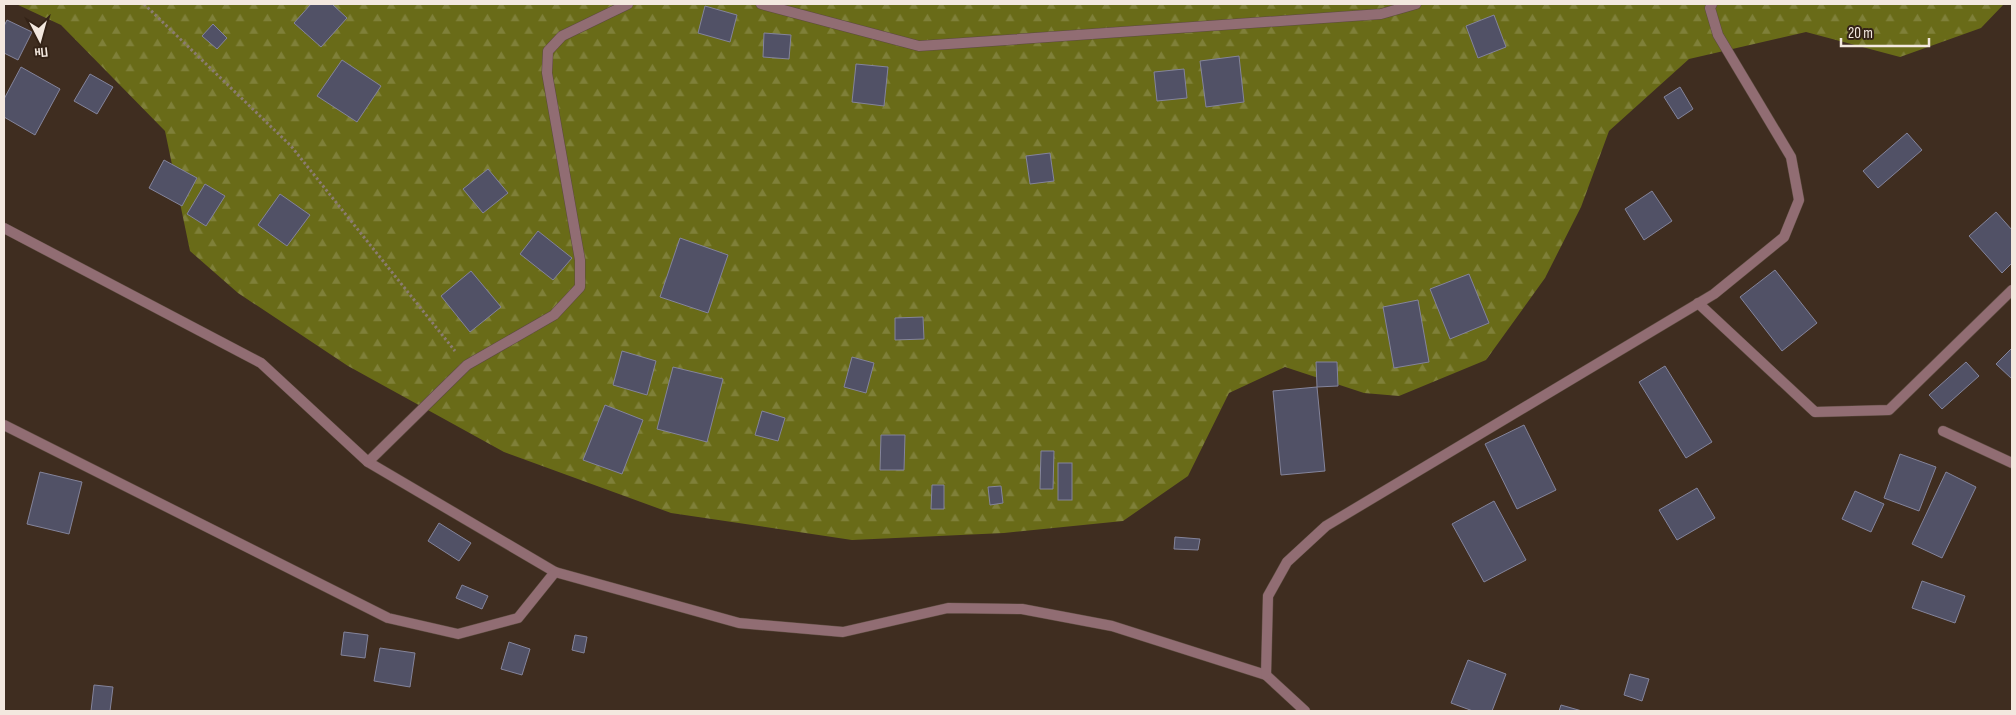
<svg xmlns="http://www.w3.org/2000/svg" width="2016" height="715" font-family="'Sofia Sans Condensed',sans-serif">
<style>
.forest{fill:url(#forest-firs)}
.building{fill:#515166;stroke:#84849b}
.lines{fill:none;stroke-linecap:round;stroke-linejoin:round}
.street-casing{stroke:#5c4b3f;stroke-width:11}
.path{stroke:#8b7c71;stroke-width:3;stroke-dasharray:2.5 2.5;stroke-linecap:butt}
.street{stroke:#916d73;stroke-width:10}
</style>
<defs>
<pattern id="forest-firs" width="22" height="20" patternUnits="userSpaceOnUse" patternTransform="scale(1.25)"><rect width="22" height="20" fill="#696b18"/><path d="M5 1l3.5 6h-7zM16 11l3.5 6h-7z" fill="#7f8039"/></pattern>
</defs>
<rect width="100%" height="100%" fill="#3f2d20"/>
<polygon class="forest" points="16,4 2004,4 1981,28 1900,57 1806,32 1689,59 1609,131 1581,207 1545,278 1486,360 1399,396 1364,393 1285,367 1229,393 1188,476 1123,521 1004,533 852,540 671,513 504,452 348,366 238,293 190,251 165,131 61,25"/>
<g class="building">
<polygon points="311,4 332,4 347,18 321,47 294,23"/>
<polygon points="705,6 737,15 730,42 698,33"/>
<polygon points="1494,15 1506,47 1478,58 1466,26"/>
<polygon points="7,20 32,32 18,60 4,53 4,26"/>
<polygon points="213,24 227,38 217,49 202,36"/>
<polygon points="764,33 791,35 789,59 763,57"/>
<polygon points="1239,56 1244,102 1206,107 1200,61"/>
<polygon points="342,60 381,86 357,122 317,96"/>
<polygon points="856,64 888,67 884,106 852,102"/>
<polygon points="21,67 60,89 35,135 4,117 4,99"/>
<polygon points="1184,69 1187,98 1157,101 1154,72"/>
<polygon points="90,74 113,87 97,114 74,101"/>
<polygon points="1680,87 1693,109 1678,119 1664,97"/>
<polygon points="1907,133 1922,150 1878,188 1863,171"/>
<polygon points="1050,153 1054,181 1030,184 1026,156"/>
<polygon points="164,160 197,178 182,206 149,188"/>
<polygon points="488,169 508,193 483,213 463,189"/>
<polygon points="205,184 225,196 206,226 187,214"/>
<polygon points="1652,191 1672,221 1644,240 1625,209"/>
<polygon points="280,194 310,215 287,246 258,225"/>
<polygon points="1996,212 2012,230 2012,263 2002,273 1969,236"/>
<polygon points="538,231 572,258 553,280 520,254"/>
<polygon points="680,238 728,255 708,313 660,297"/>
<polygon points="1775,270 1817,323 1782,351 1740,297"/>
<polygon points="471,271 501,307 470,332 441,296"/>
<polygon points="1469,274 1489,323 1450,339 1430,289"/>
<polygon points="1418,300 1429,362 1394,368 1383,307"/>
<polygon points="923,317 924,339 895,340 895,318"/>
<polygon points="2012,348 2012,379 1996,364"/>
<polygon points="622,351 656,361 647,395 613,385"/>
<polygon points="852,357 874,363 866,393 844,387"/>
<polygon points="1316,362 1337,362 1338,386 1317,387"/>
<polygon points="1966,362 1979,376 1942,409 1929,395"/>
<polygon points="1665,366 1712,442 1686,458 1639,382"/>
<polygon points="673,367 723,379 707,442 657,429"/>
<polygon points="1317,387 1325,471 1281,475 1273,391"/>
<polygon points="605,405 643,420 622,474 583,460"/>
<polygon points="762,411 785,418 778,441 755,435"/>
<polygon points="1524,425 1556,490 1517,509 1485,444"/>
<polygon points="881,435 905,435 904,470 880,470"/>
<polygon points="1041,451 1054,451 1053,489 1040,489"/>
<polygon points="1900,454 1936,467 1919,511 1884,498"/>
<rect x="1058" y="463" width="14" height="37"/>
<polygon points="40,472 82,482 69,534 27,524"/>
<polygon points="1946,472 1976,487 1942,558 1912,544"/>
<polygon points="932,485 944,485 944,509 931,509"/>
<polygon points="1001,486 1003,503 990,505 988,487"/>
<polygon points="1697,488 1715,518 1677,540 1659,510"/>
<polygon points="1855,491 1884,504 1871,532 1842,519"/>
<polygon points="1494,501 1526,560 1484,582 1452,524"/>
<polygon points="439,523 471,543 459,561 428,541"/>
<polygon points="1175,537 1200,539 1198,550 1174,549"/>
<polygon points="1922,581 1965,596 1955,623 1912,608"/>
<polygon points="462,585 488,596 482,609 456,598"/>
<polygon points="344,632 368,635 365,658 341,655"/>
<polygon points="575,635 587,637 584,653 572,650"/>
<polygon points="509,642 530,649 522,675 501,669"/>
<polygon points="380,648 415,653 410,687 374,681"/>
<polygon points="1468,660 1506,674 1492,711 1473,711 1451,703"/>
<polygon points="1630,674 1649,679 1642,701 1624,695"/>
<polygon points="94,685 113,687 110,711 91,711"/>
<polygon points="1561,705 1582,711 1559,711"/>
</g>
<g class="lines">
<defs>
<g id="street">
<polyline points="761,4 919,46 1381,14 1416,4"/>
<polyline points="4,228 261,363 368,462 555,572 739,623 843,632 948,608 1022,609 1112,626 1266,675 1305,711"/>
<polyline points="1698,303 1815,412 1889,410 2012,290"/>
<polyline points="4,425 388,618 458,634 518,618 555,572"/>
<polyline points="1943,431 2012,463"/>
<polyline points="368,462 467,365 554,315 580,287 580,260 547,73 548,51 562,36 628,4"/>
<polyline points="1266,675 1268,596 1287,562 1326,526 1714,294 1784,237 1799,200 1791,157 1718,35 1710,8 1712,4"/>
</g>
</defs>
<use href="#street" class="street-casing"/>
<polyline class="path" points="144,4 291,146 455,351"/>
<use href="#street" class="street"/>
</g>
<rect width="2016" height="715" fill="none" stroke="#f3e8df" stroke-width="10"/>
<g transform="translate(40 40) rotate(174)" stroke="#342317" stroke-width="4" paint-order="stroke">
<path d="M0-4L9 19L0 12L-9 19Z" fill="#f3e8df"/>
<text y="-8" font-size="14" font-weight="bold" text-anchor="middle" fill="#f3e8df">Пн</text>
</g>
<path d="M1841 38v8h88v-8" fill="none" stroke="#f3e8df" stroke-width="2.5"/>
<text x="1848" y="38" font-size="15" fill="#f3e8df" stroke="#342317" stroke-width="4" paint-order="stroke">20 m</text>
</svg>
